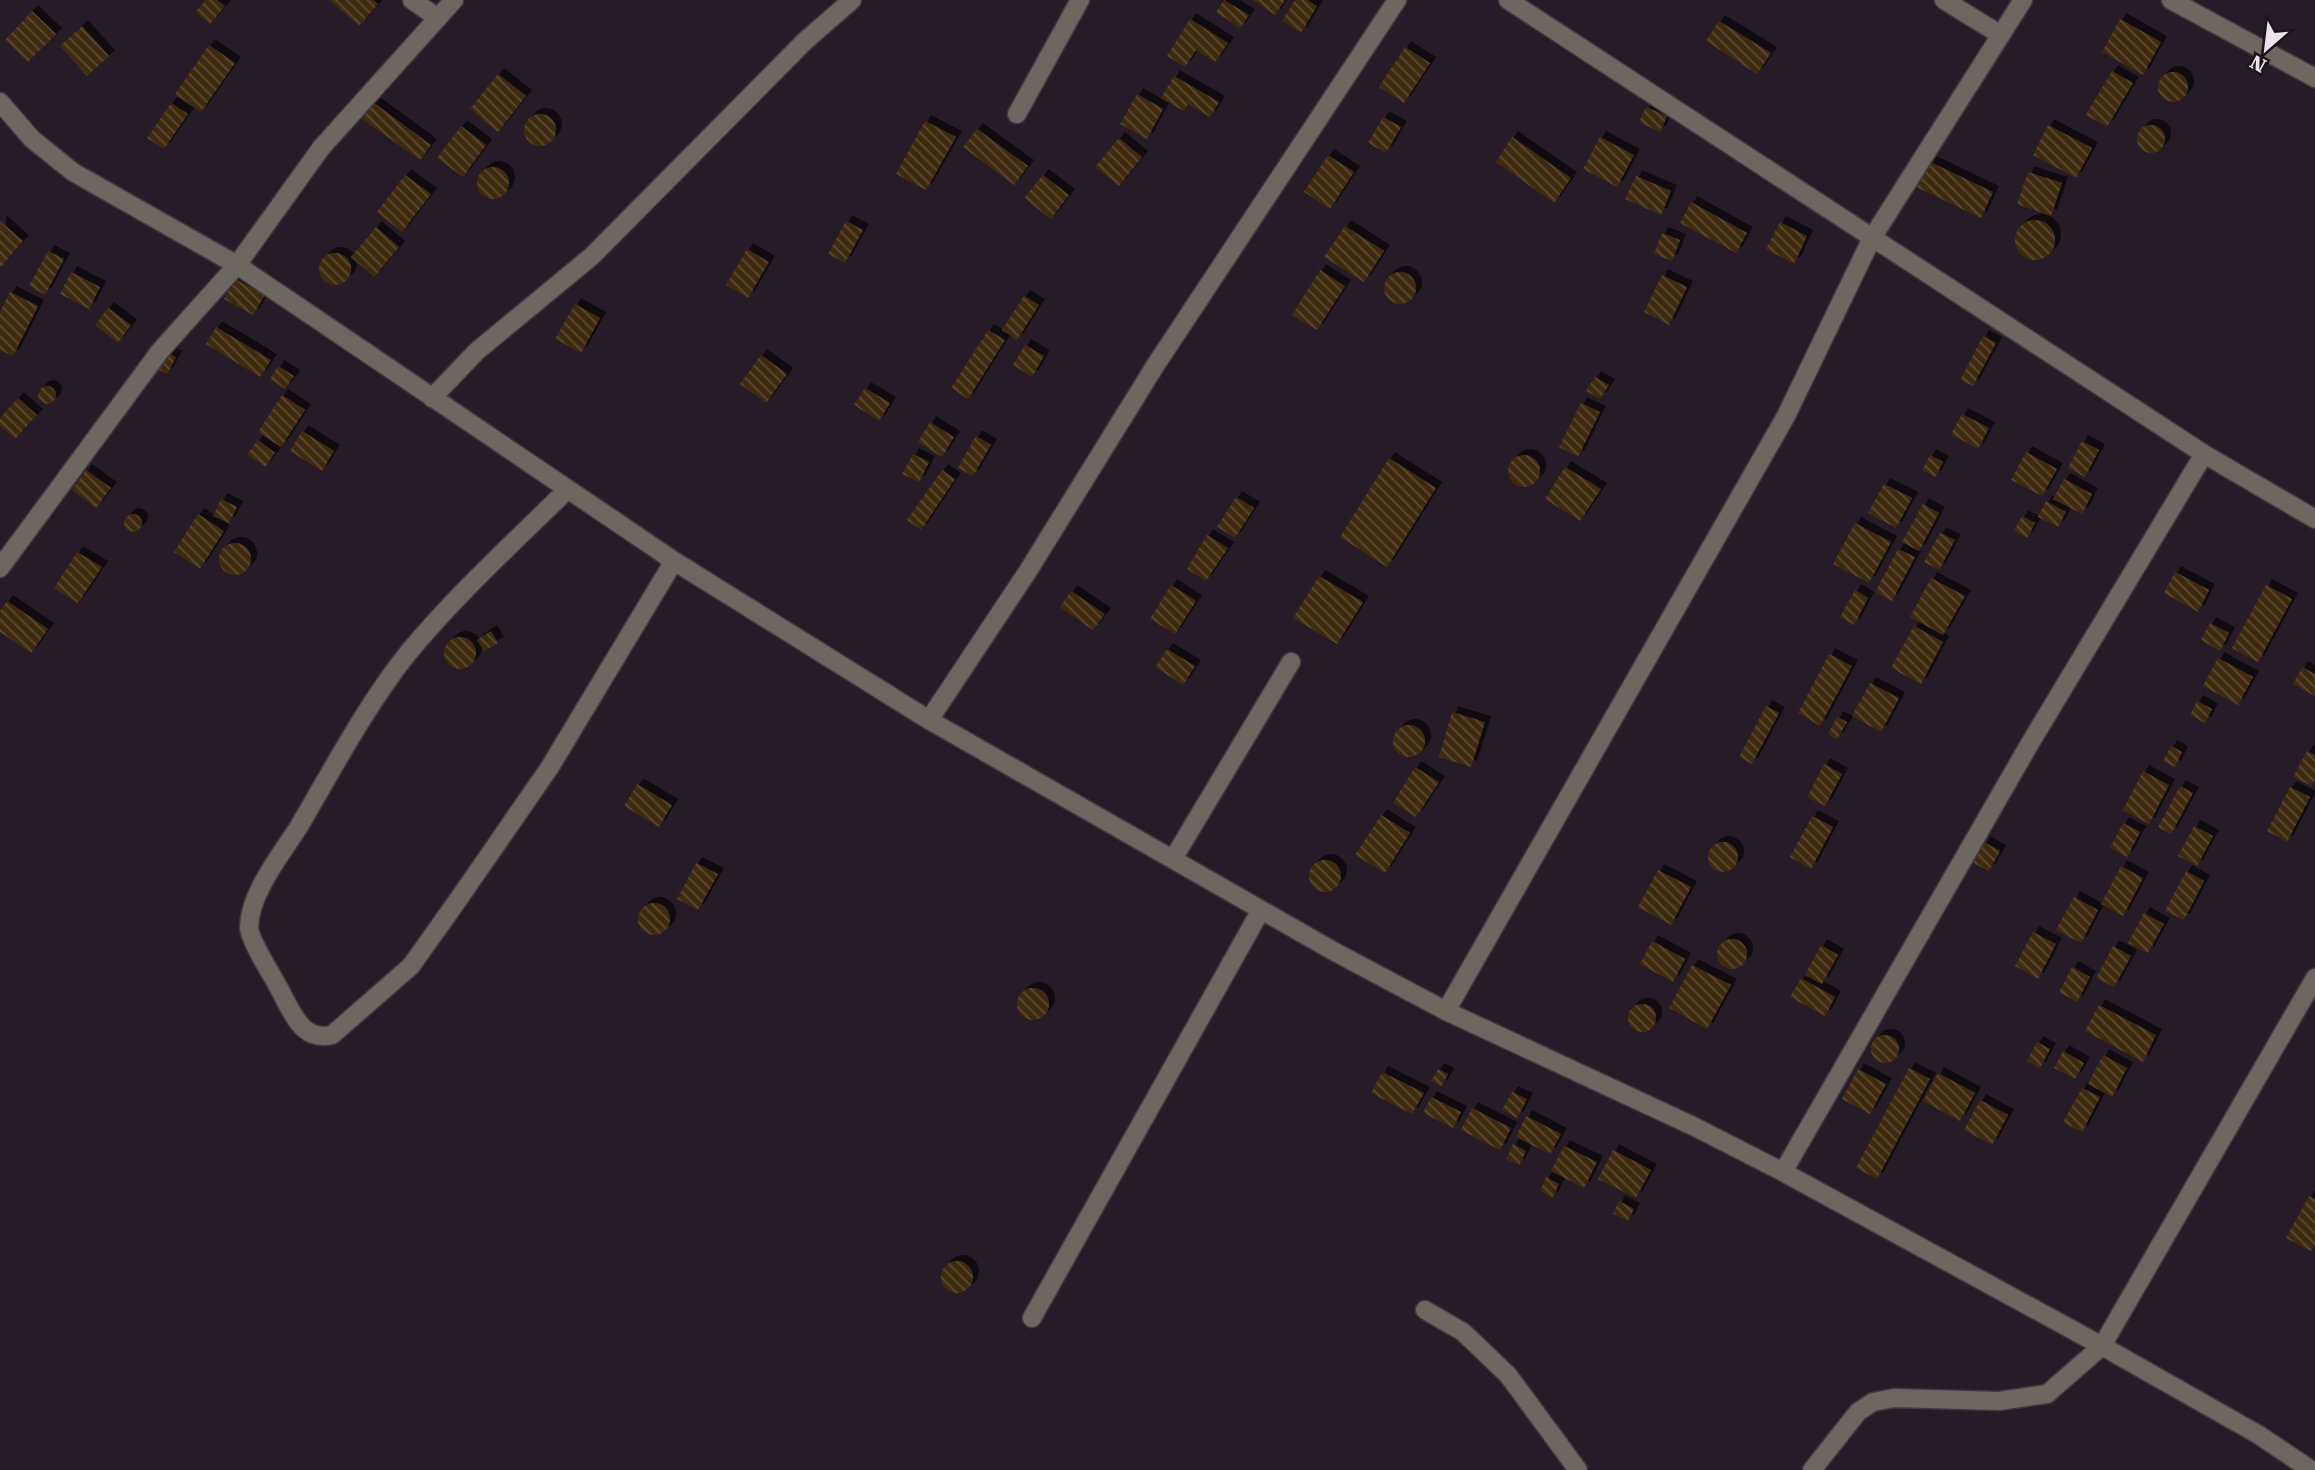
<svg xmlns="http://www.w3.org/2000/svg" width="2315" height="1470" font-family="'Roboto Serif',serif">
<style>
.building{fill:url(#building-back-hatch);filter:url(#shadow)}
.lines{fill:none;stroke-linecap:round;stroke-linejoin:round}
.minor-casing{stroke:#413842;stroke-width:21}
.minor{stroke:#6c6761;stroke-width:18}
</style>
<defs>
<pattern id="building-back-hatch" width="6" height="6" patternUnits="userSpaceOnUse" patternTransform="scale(1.75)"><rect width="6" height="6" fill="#3f2c11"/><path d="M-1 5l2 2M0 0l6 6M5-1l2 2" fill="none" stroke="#5b4a34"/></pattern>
<filter id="shadow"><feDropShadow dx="6" dy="-6" stdDeviation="0" flood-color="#0009"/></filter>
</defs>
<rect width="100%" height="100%" fill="#261c27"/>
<g class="building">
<polygon points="206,0 217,0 225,6 210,24 195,12"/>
<polygon points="329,0 373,0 378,4 359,26"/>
<polygon points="1224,0 1249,15 1240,28 1216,12"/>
<polygon points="1253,0 1285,0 1275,15"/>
<polygon points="1295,0 1307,0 1317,6 1301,33 1282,21"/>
<polygon points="32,11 56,34 28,62 5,40"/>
<polygon points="1190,19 1228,43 1215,62 1196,50 1185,67 1167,56"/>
<polygon points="2120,19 2161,42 2143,75 2102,52"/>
<polygon points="1719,21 1771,53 1757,74 1706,41"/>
<polygon points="82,26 109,56 87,76 60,46"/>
<polygon points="209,45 235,63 201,112 175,94"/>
<polygon points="1405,47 1430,63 1404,103 1379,87"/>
<polygon points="2112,71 2133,83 2107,127 2086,115"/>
<circle cx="2173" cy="87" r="15"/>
<polygon points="498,74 526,96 498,132 470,109"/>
<polygon points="1174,76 1219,102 1210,117 1188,104 1184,111 1161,98"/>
<polygon points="1137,94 1163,109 1147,139 1120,124"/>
<polygon points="171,103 188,114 164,149 147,138"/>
<polygon points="374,103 431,145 420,160 362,119"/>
<polygon points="1646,107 1667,116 1660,132 1639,122"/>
<circle cx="540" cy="130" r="16"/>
<polygon points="1383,117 1401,127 1386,153 1368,143"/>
<polygon points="925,121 956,137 926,190 896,174"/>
<circle cx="2151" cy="139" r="14"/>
<polygon points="2048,125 2092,148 2076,178 2033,155"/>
<polygon points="461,126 486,145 463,177 437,158"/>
<polygon points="977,129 1028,166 1014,185 963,147"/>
<polygon points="1512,137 1571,178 1554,203 1496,162"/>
<polygon points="1600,137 1634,155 1617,187 1583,169"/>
<polygon points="1119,138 1142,157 1119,186 1095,167"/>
<polygon points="1328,155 1354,172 1330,209 1304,192"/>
<polygon points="1924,159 1993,192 1981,218 1912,185"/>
<circle cx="493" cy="183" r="16"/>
<polygon points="2028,172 2062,183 2051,216 2017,204"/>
<polygon points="405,175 431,194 402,232 377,212"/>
<polygon points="1043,175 1069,195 1051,219 1024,198"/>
<polygon points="1636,176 1671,191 1661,215 1625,199"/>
<polygon points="1691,202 1747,233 1736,253 1680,223"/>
<circle cx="2035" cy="240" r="20"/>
<polygon points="0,221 23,241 1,267 0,266"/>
<polygon points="846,221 863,230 845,263 828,254"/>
<polygon points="1780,222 1807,236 1794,264 1766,249"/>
<polygon points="1345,226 1384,251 1364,282 1324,257"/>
<polygon points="376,227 399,247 374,277 351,257"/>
<polygon points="1662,233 1680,240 1672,261 1654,254"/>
<polygon points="747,249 769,262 748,298 726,285"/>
<polygon points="48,251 64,259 45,295 29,286"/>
<circle cx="335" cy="269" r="16"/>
<polygon points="1320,270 1345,286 1317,330 1292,315"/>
<polygon points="71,272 100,287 89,309 60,294"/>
<circle cx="1400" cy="288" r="16"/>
<polygon points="1662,275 1687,287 1669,325 1644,312"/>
<polygon points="235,279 265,295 253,315 224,299"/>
<polygon points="10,292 38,306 13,356 0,350 0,312"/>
<polygon points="1024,296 1039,305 1017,340 1002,330"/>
<polygon points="575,304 600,318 581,353 555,339"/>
<polygon points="108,308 131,325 118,343 95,325"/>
<polygon points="216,327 271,360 260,377 206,344"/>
<polygon points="988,330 1005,340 968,399 951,388"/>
<polygon points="1983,336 1996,343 1973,386 1960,380"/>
<polygon points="1025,345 1044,356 1032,377 1013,365"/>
<polygon points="166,351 176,357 167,374 155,368"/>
<polygon points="761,355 787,374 766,403 740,384"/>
<polygon points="278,366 294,376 285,389 270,379"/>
<polygon points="1595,377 1609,385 1600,399 1586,391"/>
<circle cx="47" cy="395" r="9"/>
<polygon points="865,388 890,403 879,421 854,405"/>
<polygon points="282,395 305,410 281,447 258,432"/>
<polygon points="18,398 37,415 15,439 0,426 0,418"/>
<polygon points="1581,403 1600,412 1578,457 1559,447"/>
<polygon points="1962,414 1989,428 1978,449 1951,434"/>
<polygon points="930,422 954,437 942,457 918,442"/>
<polygon points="302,431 334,451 322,471 290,451"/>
<polygon points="976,436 991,445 973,476 958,468"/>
<polygon points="258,440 275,453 265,467 247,454"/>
<polygon points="2082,441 2099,450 2085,477 2068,468"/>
<polygon points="2026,452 2057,469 2042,496 2011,480"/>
<polygon points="913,454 929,462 919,482 902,474"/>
<polygon points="1930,455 1943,462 1935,477 1922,470"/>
<circle cx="1524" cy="471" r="16"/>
<polygon points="1389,458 1436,488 1387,567 1340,537"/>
<polygon points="1565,467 1601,489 1580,521 1545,499"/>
<polygon points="86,470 111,488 96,508 72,490"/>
<polygon points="942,470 955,479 921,530 907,520"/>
<polygon points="2064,479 2092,494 2082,514 2053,499"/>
<polygon points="1884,484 1912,498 1896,528 1868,513"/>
<polygon points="1236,497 1254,508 1235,538 1217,527"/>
<polygon points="221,499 237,507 229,523 213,516"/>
<polygon points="2046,501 2066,512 2058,527 2038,517"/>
<polygon points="1923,504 1939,513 1919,551 1902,542"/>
<circle cx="133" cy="523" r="9"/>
<polygon points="198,514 224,531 200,569 174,552"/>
<polygon points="2022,516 2035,523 2027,538 2014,531"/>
<polygon points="1855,523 1891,542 1869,583 1833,564"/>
<polygon points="1940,533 1955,540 1939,570 1924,562"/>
<polygon points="1207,535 1228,548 1206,581 1187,569"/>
<circle cx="235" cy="559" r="16"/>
<polygon points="1898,549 1915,557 1892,601 1875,592"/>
<polygon points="77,552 102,567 78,603 54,588"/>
<polygon points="2175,572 2209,590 2198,612 2164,593"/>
<polygon points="1319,576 1363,602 1337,644 1293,618"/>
<polygon points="1931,578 1965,596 1943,635 1910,617"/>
<polygon points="1171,585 1196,601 1175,634 1150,619"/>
<polygon points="2266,585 2292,599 2258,662 2232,648"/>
<polygon points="1855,590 1868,598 1854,625 1840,617"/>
<polygon points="1071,591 1105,614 1093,630 1060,607"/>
<polygon points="7,601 48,629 31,653 0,632 0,611"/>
<polygon points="2210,623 2229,633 2220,651 2201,640"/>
<polygon points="1914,626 1943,642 1921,684 1891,668"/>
<polygon points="491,631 498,643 484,651 477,640"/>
<circle cx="460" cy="653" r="16"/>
<polygon points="1167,649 1195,666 1183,685 1155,667"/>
<polygon points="1829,654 1852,666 1820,726 1798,713"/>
<polygon points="2218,658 2253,677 2238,705 2203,686"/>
<polygon points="2302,667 2315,674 2315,696 2293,684"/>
<polygon points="1870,683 1899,698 1881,732 1852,716"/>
<polygon points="2197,701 2212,709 2205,723 2190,715"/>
<polygon points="1766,706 1779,713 1752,764 1739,757"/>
<polygon points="1452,712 1485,722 1471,767 1439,757"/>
<polygon points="1837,717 1847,722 1837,739 1828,734"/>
<circle cx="1409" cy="741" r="16"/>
<polygon points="2171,746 2182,752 2175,767 2163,761"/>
<polygon points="2307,751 2315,755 2315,780 2312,786 2293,777"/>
<polygon points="1824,764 1842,774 1825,806 1807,797"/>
<polygon points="1415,767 1439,782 1416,817 1393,803"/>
<polygon points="2143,771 2169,785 2149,824 2123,810"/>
<polygon points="637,784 672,805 659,827 624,806"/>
<polygon points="2180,786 2193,793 2171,834 2158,827"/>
<polygon points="2290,787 2310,797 2287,842 2267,831"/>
<polygon points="1381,815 1410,833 1385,873 1355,855"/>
<polygon points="1812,816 1833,827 1811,869 1790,857"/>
<polygon points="2123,823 2140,832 2127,857 2110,848"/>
<polygon points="2194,826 2213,836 2197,866 2178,856"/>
<polygon points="1984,842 2000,851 1989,871 1973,863"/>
<circle cx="1723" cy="857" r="15"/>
<circle cx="1325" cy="876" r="16"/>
<polygon points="696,863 718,874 698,910 677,899"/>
<polygon points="2121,866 2143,878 2123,916 2101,904"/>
<polygon points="1658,870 1691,887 1671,925 1638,907"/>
<polygon points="2186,871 2204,881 2184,920 2165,911"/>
<polygon points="2074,897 2098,910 2081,943 2056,930"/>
<circle cx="654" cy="919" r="16"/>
<polygon points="2144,913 2164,924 2148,953 2128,943"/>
<polygon points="2033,932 2056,944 2038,979 2015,966"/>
<circle cx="1732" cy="954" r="15"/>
<polygon points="1652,941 1685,959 1673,982 1640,964"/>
<polygon points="1821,945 1838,955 1822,984 1805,975"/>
<polygon points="2113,946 2131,956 2114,987 2096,978"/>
<polygon points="1692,965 1731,985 1707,1029 1669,1008"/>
<polygon points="2072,967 2090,977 2077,1002 2059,992"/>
<polygon points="1801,978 1835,997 1825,1016 1790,997"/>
<circle cx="1033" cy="1004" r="16"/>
<circle cx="1642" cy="1018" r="14"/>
<polygon points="2099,1005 2156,1035 2143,1062 2085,1031"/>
<circle cx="1885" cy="1049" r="14"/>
<polygon points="2037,1042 2050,1049 2040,1068 2027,1061"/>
<polygon points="2063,1051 2084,1063 2075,1079 2054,1068"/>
<polygon points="2103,1055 2127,1068 2112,1097 2088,1084"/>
<polygon points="1909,1068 1930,1079 1877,1179 1856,1168"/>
<polygon points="1438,1069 1448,1074 1441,1087 1431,1081"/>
<polygon points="1858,1069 1886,1084 1870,1114 1842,1099"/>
<polygon points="1382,1072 1424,1093 1412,1114 1371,1093"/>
<polygon points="1938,1073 1975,1093 1960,1121 1923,1101"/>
<polygon points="2082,1088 2100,1097 2082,1132 2063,1122"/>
<polygon points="1512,1092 1527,1099 1517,1118 1502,1110"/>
<polygon points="1431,1097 1461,1112 1453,1128 1423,1113"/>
<polygon points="1980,1100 2008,1115 1992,1145 1964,1130"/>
<polygon points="1472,1108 1511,1128 1500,1150 1461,1130"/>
<polygon points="1526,1116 1561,1134 1550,1154 1516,1137"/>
<polygon points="1513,1144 1526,1151 1519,1165 1506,1159"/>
<polygon points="1564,1146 1597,1162 1584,1188 1551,1171"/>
<polygon points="1613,1150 1651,1170 1636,1198 1598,1179"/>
<polygon points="1546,1177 1559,1184 1552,1198 1540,1191"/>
<polygon points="2309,1196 2315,1199 2315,1244 2311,1251 2286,1238"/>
<polygon points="1619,1201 1634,1209 1628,1221 1613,1214"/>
<circle cx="957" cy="1277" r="16"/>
</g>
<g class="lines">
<defs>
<g id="minor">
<polyline points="412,0 438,18"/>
<polyline points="1508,0 2204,454 2315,519"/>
<polyline points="1944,0 2001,35"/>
<polyline points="2171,0 2315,78"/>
<polyline points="0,102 32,139 73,172 237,265 674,561 929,720 1335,952 1446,1011 1695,1127 1783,1172 2102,1346 2259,1435 2311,1470"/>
<polyline points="1017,114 1080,0"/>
<polyline points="432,398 477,351 592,256 805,41 852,0"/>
<path d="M567,490C513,543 456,595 408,653C365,707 333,769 298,828C280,856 250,893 249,927C249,941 277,982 284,998C295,1019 305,1041 332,1035L411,966L460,897L550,767L674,561"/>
<polyline points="0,568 160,351 237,265 321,148 454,0"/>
<polyline points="929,720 1028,571 1155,366 1397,0"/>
<polyline points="1173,859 1291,662"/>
<polyline points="1446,1011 1786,416 1872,238 2023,0"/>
<polyline points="1783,1172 2029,745 2204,454"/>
<polyline points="1425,1310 1463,1332 1508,1375 1578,1470"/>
<polyline points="1032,1318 1261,910"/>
<polyline points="1812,1470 1858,1412 1873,1402 1894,1398 1999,1401 2047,1394 2102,1346 2315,978"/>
</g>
</defs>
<use href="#minor" class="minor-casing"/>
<use href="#minor" class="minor"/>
</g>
<g transform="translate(2266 49) rotate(208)" stroke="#1c131d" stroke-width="5" paint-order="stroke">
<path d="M0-5L12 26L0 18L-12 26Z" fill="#eae3ea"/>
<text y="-10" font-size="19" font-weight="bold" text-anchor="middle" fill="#eae3ea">N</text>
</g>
</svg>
